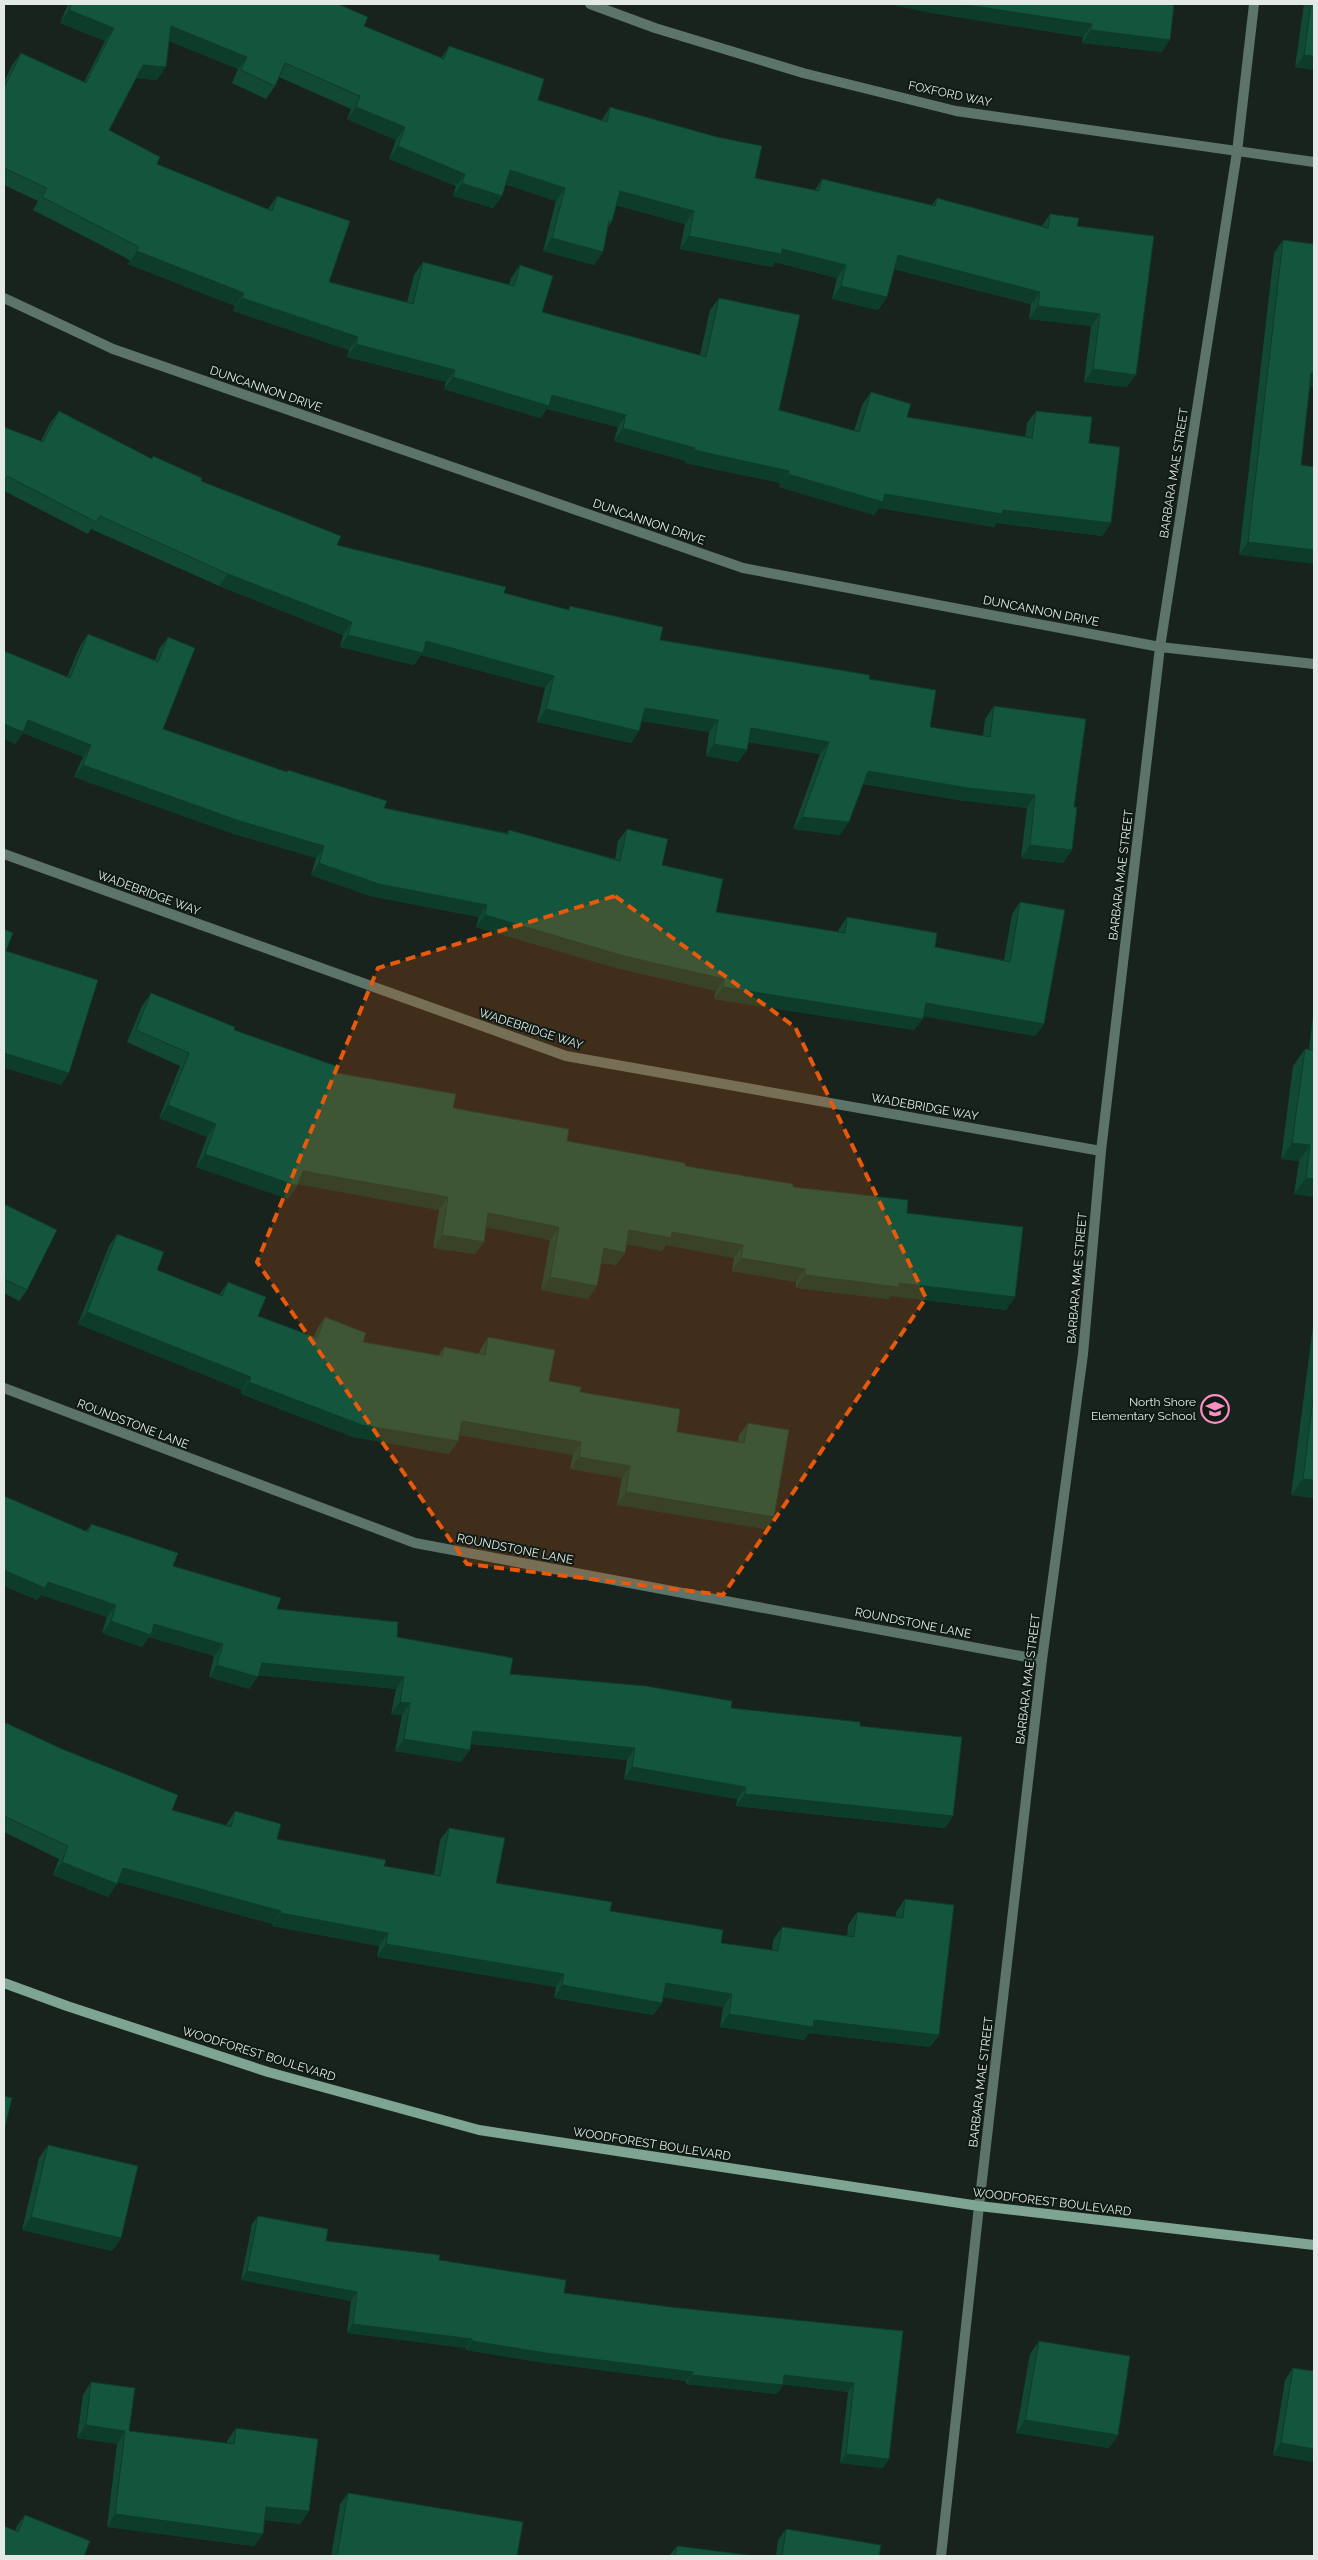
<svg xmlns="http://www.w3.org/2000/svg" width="1318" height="2560" font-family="Raleway,sans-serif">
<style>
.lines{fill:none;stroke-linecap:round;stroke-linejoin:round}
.minor{stroke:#5c7469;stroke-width:10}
.tertiary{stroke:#5c7469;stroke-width:10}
.secondary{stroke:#7da592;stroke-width:10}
.wall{fill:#114935}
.shaded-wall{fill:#0e3c2b}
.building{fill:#14553e;stroke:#0e3c2b}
.marked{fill:#e8590c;fill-opacity:0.2;stroke:#e8590c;stroke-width:4;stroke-dasharray:10 6;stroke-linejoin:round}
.labels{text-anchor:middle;stroke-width:4;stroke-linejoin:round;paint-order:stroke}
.street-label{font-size:12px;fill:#e2e9e6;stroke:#0f1a15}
.poi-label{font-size:12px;fill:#e2e9e6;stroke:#0f1a15;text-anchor:end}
</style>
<rect width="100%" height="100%" fill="#18231e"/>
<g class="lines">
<g class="minor">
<polyline points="590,4 655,28 803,73 956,111 1314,162"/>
<polyline points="4,298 113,349 743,568 1160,647 1314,664"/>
<polyline points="4,854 566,1056 1101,1151"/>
<polyline points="4,1388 415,1543 1042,1660"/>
<polyline points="979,2206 1042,1660 1083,1354 1101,1151 1160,647 1237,152 1254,4"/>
</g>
<polyline class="tertiary" points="941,2556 979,2206"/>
<polyline class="secondary" points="4,1983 67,2006 268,2072 479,2130 979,2206 1314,2245"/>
</g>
<g class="wall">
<polygon points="68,4 338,4 364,26 441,58 449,46 538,100 602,120 610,107 755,178 815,190 822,179 932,205 937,198 1042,226 1050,214 1077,226 1127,387 1084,382 1091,326 1029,319 1031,304 894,269 887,297 878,310 832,299 837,278 775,262 772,267 680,249 685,224 616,205 612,221 608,227 594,265 543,251 556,201 505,184 502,196 493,208 453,196 456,186 389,159 396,140 347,119 351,109 279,77 275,86 266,99 232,83 238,69 169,41 157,80 136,78 109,130 157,164 268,209 277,196 329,282 407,302 414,275 423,262 509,285 511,278 520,265 542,312 700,355 710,310 719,298 779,410 854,431 862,405 871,392 907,417 1025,437 1027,423 1036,411 1089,443 1111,523 1102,536 996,523 994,527 879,508 874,515 779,487 781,483 685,463 686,461 614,441 618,427 547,409 540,418 444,389 446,382 347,357 349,350 233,311 235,306 128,264 130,260 33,210 38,201 4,185 4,82 12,65 21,53 84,82 105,41 60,23"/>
<polygon points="1174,4 1162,52 1082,43 1083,37 926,12"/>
<polygon points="1304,4 1314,4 1314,70 1295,67"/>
<polygon points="1283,240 1314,244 1314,387 1310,387 1301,465 1314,467 1239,555 1274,253"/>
<polygon points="59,411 152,459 153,456 201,481 337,545 504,593 568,610 570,606 660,640 869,679 930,727 983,736 985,719 994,706 1086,719 1063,863 1021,858 1027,808 959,800 863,784 840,835 793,829 820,754 748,742 747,750 738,762 706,756 709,732 642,721 631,743 537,722 545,688 421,655 414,665 340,647 343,635 219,586 91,529 88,534 4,491 4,427 41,441 50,423"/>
<polygon points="88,634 155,660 159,649 168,637 163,729 286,772 288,770 384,808 507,833 509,830 615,859 618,841 627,829 662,865 716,912 838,932 839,929 847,917 935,947 1004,960 1012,914 1020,902 1044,1024 1035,1036 923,1016 914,1030 714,999 716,991 616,968 476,927 479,917 370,896 311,875 316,858 231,833 74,777 83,757 23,733 15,744 4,739 67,677 80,646"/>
<polygon points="151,993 234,1030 337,1073 453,1108 567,1141 685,1166 793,1187 907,1213 1015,1297 1006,1310 891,1296 889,1299 796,1288 796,1282 732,1271 734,1258 666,1245 662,1251 626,1244 616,1265 601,1263 588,1299 541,1290 550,1240 486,1227 484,1242 475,1254 433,1248 439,1210 298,1184 288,1199 196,1167 207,1137 159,1118 180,1066 127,1042 142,1006"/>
<polygon points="1314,1007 1314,1197 1294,1194 1299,1161 1281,1159 1293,1066 1305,1049 1309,1049"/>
<polygon points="4,1204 27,1290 19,1301 4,1293"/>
<polygon points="117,1234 157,1270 219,1295 228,1282 258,1316 314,1337 317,1329 325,1317 363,1342 438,1356 444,1347 479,1354 480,1350 488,1337 549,1381 580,1392 677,1432 738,1442 739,1435 748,1423 766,1529 617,1505 622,1478 570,1469 573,1455 459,1435 458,1441 449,1454 353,1437 241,1394 242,1390 78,1324 109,1246"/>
<polygon points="1314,1319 1314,1498 1291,1495"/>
<polygon points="91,1524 173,1566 277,1609 397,1637 510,1674 731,1708 860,1726 953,1816 945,1828 736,1806 737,1799 624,1779 627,1760 471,1744 461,1762 395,1751 402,1715 391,1714 396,1689 258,1675 249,1689 209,1677 214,1656 149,1637 142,1647 102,1633 107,1617 41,1595 37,1600 4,1586 86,1531"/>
<polygon points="4,1722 172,1810 226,1825 235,1811 277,1839 384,1866 434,1875 440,1840 449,1828 496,1883 610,1911 721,1943 772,1950 773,1940 782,1927 847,1936 848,1925 857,1912 896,1917 896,1912 905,1899 939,2035 930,2047 809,2033 804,2040 720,2027 723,2007 663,1997 662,2003 653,2015 554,1998 556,1987 377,1957 379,1946 272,1926 273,1924 118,1882 108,1897 53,1875 59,1859 4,1832"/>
<polygon points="48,2145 121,2238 112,2251 22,2230 39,2158"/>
<polygon points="258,2216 326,2241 439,2260 564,2293 670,2307 903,2331 883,2468 840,2463 848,2392 783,2384 777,2394 686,2384 686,2381 539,2362 466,2350 466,2348 347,2333 351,2301 241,2280 252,2224"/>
<polygon points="1039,2341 1118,2435 1109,2448 1016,2433 1030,2354"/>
<polygon points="1293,2368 1314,2462 1273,2455 1285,2380"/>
<polygon points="91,2382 129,2431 227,2443 227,2441 236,2428 309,2511 300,2524 264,2520 263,2534 254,2546 107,2527 117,2444 77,2438 83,2395"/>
<polygon points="348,2493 517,2556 331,2556 340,2504"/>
<polygon points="25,2515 84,2556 15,2531 17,2526"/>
<polygon points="786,2529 879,2556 776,2556 778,2540"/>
<polygon points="677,2546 756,2556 669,2556"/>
</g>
<g class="shaded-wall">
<polygon points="888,4 960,4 1092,24 1083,37 926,12"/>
<polygon points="69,10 114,28 105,41 60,23"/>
<polygon points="171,26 247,57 238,69 162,38"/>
<polygon points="1091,30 1170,40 1162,52 1082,43"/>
<polygon points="1304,55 1314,56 1314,70 1295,67"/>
<polygon points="143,65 166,67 157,80 134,78"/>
<polygon points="356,107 405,127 396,140 347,119"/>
<polygon points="398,146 465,174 456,186 389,159"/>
<polygon points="510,170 565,188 556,201 501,182"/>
<polygon points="462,183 502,196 493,208 453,196"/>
<polygon points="620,191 694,211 685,224 611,204"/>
<polygon points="689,236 782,249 846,265 837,278 775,262 772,267 680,249"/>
<polygon points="552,238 603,252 594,265 543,251"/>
<polygon points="137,251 244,293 235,306 128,264"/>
<polygon points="898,255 1040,292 1031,304 889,267"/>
<polygon points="841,286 887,297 878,310 832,299"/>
<polygon points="242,298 358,337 349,350 233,311"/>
<polygon points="1038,306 1100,314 1091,326 1029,319"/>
<polygon points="356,344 455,370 446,382 347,357"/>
<polygon points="1093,369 1136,375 1127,387 1084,382"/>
<polygon points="1311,373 1314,373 1314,387 1302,386"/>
<polygon points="453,377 552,395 626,415 618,427 547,409 540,418 444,389"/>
<polygon points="623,428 695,448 686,461 614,441"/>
<polygon points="694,450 789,471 781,483 685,463"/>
<polygon points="788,474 885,494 1003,510 1111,523 1102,536 996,523 994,527 879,508 874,515 779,487"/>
<polygon points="1248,542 1314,550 1314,564 1239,555"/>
<polygon points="228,574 352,622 343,635 219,586"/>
<polygon points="348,635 426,641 554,676 545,688 421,655 414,665 340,647"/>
<polygon points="645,708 718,720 709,732 636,720"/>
<polygon points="546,709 639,731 631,743 537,722"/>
<polygon points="28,720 91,745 83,757 23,733 15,744 4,739 4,724"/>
<polygon points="751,728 829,742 820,754 742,741"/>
<polygon points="714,744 747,750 738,762 706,756"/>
<polygon points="83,765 324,846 316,858 231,833 74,777"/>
<polygon points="868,771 1035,795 1027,808 959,800 859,783"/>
<polygon points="802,817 849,822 840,835 793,829"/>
<polygon points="1030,845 1072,850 1063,863 1021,858"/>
<polygon points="319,863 487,905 479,917 370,896 311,875"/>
<polygon points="485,915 724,979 716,991 616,968 476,927"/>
<polygon points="723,987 923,1019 914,1030 714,999"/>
<polygon points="926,1003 1044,1024 1035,1036 917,1015"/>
<polygon points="4,1053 69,1073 61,1085 4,1068"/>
<polygon points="168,1105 216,1124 207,1137 159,1118"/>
<polygon points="1292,1143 1310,1145 1299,1161 1281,1159"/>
<polygon points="205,1154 297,1186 288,1199 196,1167"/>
<polygon points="303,1171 448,1197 439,1210 294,1183"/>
<polygon points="1306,1178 1314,1179 1314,1197 1294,1194"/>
<polygon points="488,1213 559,1227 550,1240 479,1226"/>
<polygon points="629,1230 672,1232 743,1245 734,1258 666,1245 662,1251 620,1243"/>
<polygon points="442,1235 484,1242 475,1254 433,1248"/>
<polygon points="604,1248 625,1253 616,1265 595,1261"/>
<polygon points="741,1258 805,1269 796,1282 732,1271"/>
<polygon points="805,1275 899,1283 1015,1297 1006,1310 891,1296 889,1299 796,1288"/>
<polygon points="550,1277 597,1286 588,1299 541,1290"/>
<polygon points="87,1312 251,1377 242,1390 78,1324"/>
<polygon points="249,1382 458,1441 449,1454 353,1437 241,1394"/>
<polygon points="462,1421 581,1442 573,1455 453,1434"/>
<polygon points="579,1457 630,1466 622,1478 570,1469"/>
<polygon points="1303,1479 1314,1480 1314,1498 1291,1495"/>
<polygon points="626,1492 774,1517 766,1529 617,1505"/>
<polygon points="4,1570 48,1582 116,1605 107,1617 41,1595 37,1600 4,1586"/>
<polygon points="111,1621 154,1624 223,1644 214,1656 149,1637 142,1647 102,1633"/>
<polygon points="262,1663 404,1677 396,1689 253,1675"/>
<polygon points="217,1665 258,1677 249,1689 209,1677"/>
<polygon points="400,1702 410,1703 402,1715 391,1714"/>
<polygon points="473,1731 635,1748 627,1760 464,1743"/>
<polygon points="404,1739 470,1750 461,1762 395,1751"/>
<polygon points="632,1767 746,1787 737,1799 624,1779"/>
<polygon points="745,1794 953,1816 945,1828 736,1806"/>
<polygon points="62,1862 117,1884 108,1897 53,1875"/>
<polygon points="123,1868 281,1911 273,1924 114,1881"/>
<polygon points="281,1913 388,1933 379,1946 272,1926"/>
<polygon points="386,1944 564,1974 556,1987 377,1957"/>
<polygon points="666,1983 732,1994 723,2007 657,1996"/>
<polygon points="562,1985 662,2003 653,2015 554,1998"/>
<polygon points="729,2014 814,2020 939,2035 930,2047 809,2033 804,2040 720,2027"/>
<polygon points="31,2217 121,2238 112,2251 22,2230"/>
<polygon points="247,2271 357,2292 351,2301 241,2280"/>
<polygon points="353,2324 472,2339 466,2348 347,2333"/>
<polygon points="472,2341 693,2372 686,2381 539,2362 466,2350"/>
<polygon points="692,2375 783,2385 777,2394 686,2384"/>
<polygon points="784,2375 854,2383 848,2392 778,2384"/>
<polygon points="1025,2420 1118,2435 1109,2448 1016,2433"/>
<polygon points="86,2425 125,2431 117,2444 77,2438"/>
<polygon points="1281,2443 1314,2449 1314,2462 1273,2455"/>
<polygon points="846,2454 889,2459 883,2468 840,2463"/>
<polygon points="266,2507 309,2511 300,2524 257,2519"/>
<polygon points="115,2514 263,2534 254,2546 107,2527"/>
</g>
<g class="building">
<polygon points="72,4 338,4 368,17 364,26 444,59 449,46 544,79 538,100 607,122 610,107 717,137 762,146 755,178 819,191 822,179 935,206 937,198 1048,228 1050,214 1079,218 1077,226 1154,236 1136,375 1093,369 1100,314 1038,306 1040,292 898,255 887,297 841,286 846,265 782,249 781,254 689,236 694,211 620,191 612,221 609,221 603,252 552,238 565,188 510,170 502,196 462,183 465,174 398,146 405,127 356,107 360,96 285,63 275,86 241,70 247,57 171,26 166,67 143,65 109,130 160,157 157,164 272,211 277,196 350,221 329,282 413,304 423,262 514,286 520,265 553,276 542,312 706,357 719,298 800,315 779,410 859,432 871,392 911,404 907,417 1032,438 1036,411 1092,417 1089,443 1120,447 1111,523 1003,510 1002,514 885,494 883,502 788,474 789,471 694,450 695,448 623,428 626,415 552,395 549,406 453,377 455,370 356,344 358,337 242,298 244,293 137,251 139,247 42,197 47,188 4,168 4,88 21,53 86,83 114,28 69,10"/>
<polygon points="960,4 1174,4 1170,40 1091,30 1092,24"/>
<polygon points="1311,4 1314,4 1314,56 1304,55"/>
<polygon points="1283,240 1314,244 1314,373 1311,373 1301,465 1314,467 1314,550 1248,542"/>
<polygon points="59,411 152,459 153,456 202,478 201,481 341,536 337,545 506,587 504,593 569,610 570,606 663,627 660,640 870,675 869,679 936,690 930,727 990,737 994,706 1086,719 1074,807 1077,807 1072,850 1030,845 1035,795 968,788 868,771 849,822 802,817 829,742 751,728 747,750 714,744 718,720 645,708 639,731 546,709 554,676 426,641 423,653 348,635 352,622 228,574 100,516 96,522 7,476 4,484 4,427 43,442"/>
<polygon points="88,634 158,662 168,637 195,648 163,729 287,772 288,770 387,801 384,808 508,834 509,830 620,861 627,829 668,839 662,865 723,879 716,912 845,933 847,917 937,933 935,947 1010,962 1020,902 1065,910 1044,1024 926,1003 923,1019 723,987 724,979 624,956 485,915 487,905 379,884 319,863 324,846 240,821 83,765 91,745 28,720 23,732 4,724 4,651 70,678"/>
<polygon points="4,929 13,933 6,951 98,980 69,1073 4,1053"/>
<polygon points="151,993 235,1027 234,1030 339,1067 337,1073 456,1094 453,1108 569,1129 567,1141 685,1163 685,1166 793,1184 793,1187 908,1200 907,1213 1023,1227 1015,1297 899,1283 898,1287 805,1275 805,1269 741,1258 743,1245 672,1232 671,1238 629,1230 625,1253 604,1248 597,1286 550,1277 559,1227 488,1213 484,1242 442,1235 448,1197 303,1171 297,1186 205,1154 216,1124 168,1105 189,1053 136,1030"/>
<polygon points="1305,1049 1314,1050 1314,1179 1306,1178 1310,1145 1292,1143"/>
<polygon points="4,1204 57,1230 27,1290 4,1279"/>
<polygon points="117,1234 164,1252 157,1270 222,1296 228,1282 266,1297 258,1316 317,1338 325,1317 366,1333 363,1342 442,1356 444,1347 485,1355 488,1337 555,1350 549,1381 581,1387 580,1392 680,1409 677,1432 744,1443 748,1423 789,1430 774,1517 626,1492 630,1466 579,1457 581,1442 462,1421 458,1441 362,1425 249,1382 251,1377 87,1312"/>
<polygon points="1314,1391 1314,1480 1303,1479"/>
<polygon points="4,1496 88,1532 91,1524 178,1553 173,1566 281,1598 277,1609 398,1622 397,1637 513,1658 510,1674 646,1686 732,1701 731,1708 860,1722 860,1726 962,1737 953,1816 745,1794 746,1787 632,1767 635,1748 473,1731 470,1750 404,1739 410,1703 400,1702 404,1677 262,1663 258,1677 217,1665 223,1644 154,1624 151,1635 111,1621 116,1605 48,1582 45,1588 4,1570"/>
<polygon points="4,1722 62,1749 178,1795 172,1810 231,1827 235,1811 281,1824 277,1839 386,1860 384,1866 440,1876 449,1828 505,1838 496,1883 612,1902 610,1911 723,1930 721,1943 778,1951 782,1927 854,1937 857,1912 903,1918 905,1899 954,1905 939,2035 814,2020 813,2027 729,2014 732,1994 666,1983 662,2003 562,1985 564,1974 386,1944 388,1933 281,1913 281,1911 123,1868 117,1884 62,1862 68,1846 4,1816"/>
<polygon points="4,2096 12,2098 4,2131"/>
<polygon points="48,2145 138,2166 121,2238 31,2217"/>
<polygon points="258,2216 328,2229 326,2241 440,2255 439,2260 566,2280 564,2293 670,2307 903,2331 889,2459 846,2454 854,2383 784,2375 783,2385 692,2375 693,2372 546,2353 472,2341 472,2339 353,2324 357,2292 247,2271"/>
<polygon points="1039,2341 1130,2356 1118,2435 1025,2420"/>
<polygon points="1293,2368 1314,2371 1314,2449 1281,2443"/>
<polygon points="91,2382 135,2388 129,2431 234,2444 236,2428 318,2439 309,2511 266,2507 263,2534 115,2514 125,2431 86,2425"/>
<polygon points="348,2493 523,2522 517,2556 337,2556"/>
<polygon points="25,2515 90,2541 84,2556 4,2556 4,2526 18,2532"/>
<polygon points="786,2529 881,2545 879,2556 782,2556"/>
<polygon points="677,2546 756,2556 675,2556"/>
</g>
<path class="marked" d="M615,896L795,1027L926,1298L723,1595L467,1564L257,1262L378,968Z"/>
<defs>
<symbol id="school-ring" viewBox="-11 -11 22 22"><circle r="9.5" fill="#0f1a15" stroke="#fc8fc2" stroke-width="1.5"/><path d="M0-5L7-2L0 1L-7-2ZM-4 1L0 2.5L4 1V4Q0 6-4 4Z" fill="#fc8fc2"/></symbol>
</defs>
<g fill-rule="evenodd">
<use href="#school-ring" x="1199" y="1393" width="32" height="32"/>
</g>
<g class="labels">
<g class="street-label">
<text transform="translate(950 94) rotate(12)" y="4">FOXFORD WAY</text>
<text transform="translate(266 389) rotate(19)" y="4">DUNCANNON DRIVE</text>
<text transform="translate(1174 473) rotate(-81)" y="4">BARBARA MAE STREET</text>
<text transform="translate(649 522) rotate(19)" y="4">DUNCANNON DRIVE</text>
<text transform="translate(1041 611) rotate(11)" y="4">DUNCANNON DRIVE</text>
<text transform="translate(1121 875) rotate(-83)" y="4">BARBARA MAE STREET</text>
<text transform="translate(149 893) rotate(20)" y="4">WADEBRIDGE WAY</text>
<text transform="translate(531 1029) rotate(18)" y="4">WADEBRIDGE WAY</text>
<text transform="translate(925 1107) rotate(10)" y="4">WADEBRIDGE WAY</text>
<text transform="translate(1077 1278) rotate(-85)" y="4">BARBARA MAE STREET</text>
<text transform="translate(133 1424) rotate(21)" y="4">ROUNDSTONE LANE</text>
<text transform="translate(515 1549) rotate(11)" y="4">ROUNDSTONE LANE</text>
<text transform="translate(913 1623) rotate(11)" y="4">ROUNDSTONE LANE</text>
<text transform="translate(1028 1679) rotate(-83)" y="4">BARBARA MAE STREET</text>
<text transform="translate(259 2054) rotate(17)" y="4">WOODFOREST BOULEVARD</text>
<text transform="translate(981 2082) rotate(-83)" y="4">BARBARA MAE STREET</text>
<text transform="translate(652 2144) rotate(9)" y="4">WOODFOREST BOULEVARD</text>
<text transform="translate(1052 2202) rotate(7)" y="4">WOODFOREST BOULEVARD</text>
</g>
<g class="poi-label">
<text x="1196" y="1406">North Shore<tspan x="1196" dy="14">Elementary School</tspan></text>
</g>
</g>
<rect width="1318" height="2560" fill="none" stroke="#e2e9e6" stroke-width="10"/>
</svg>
